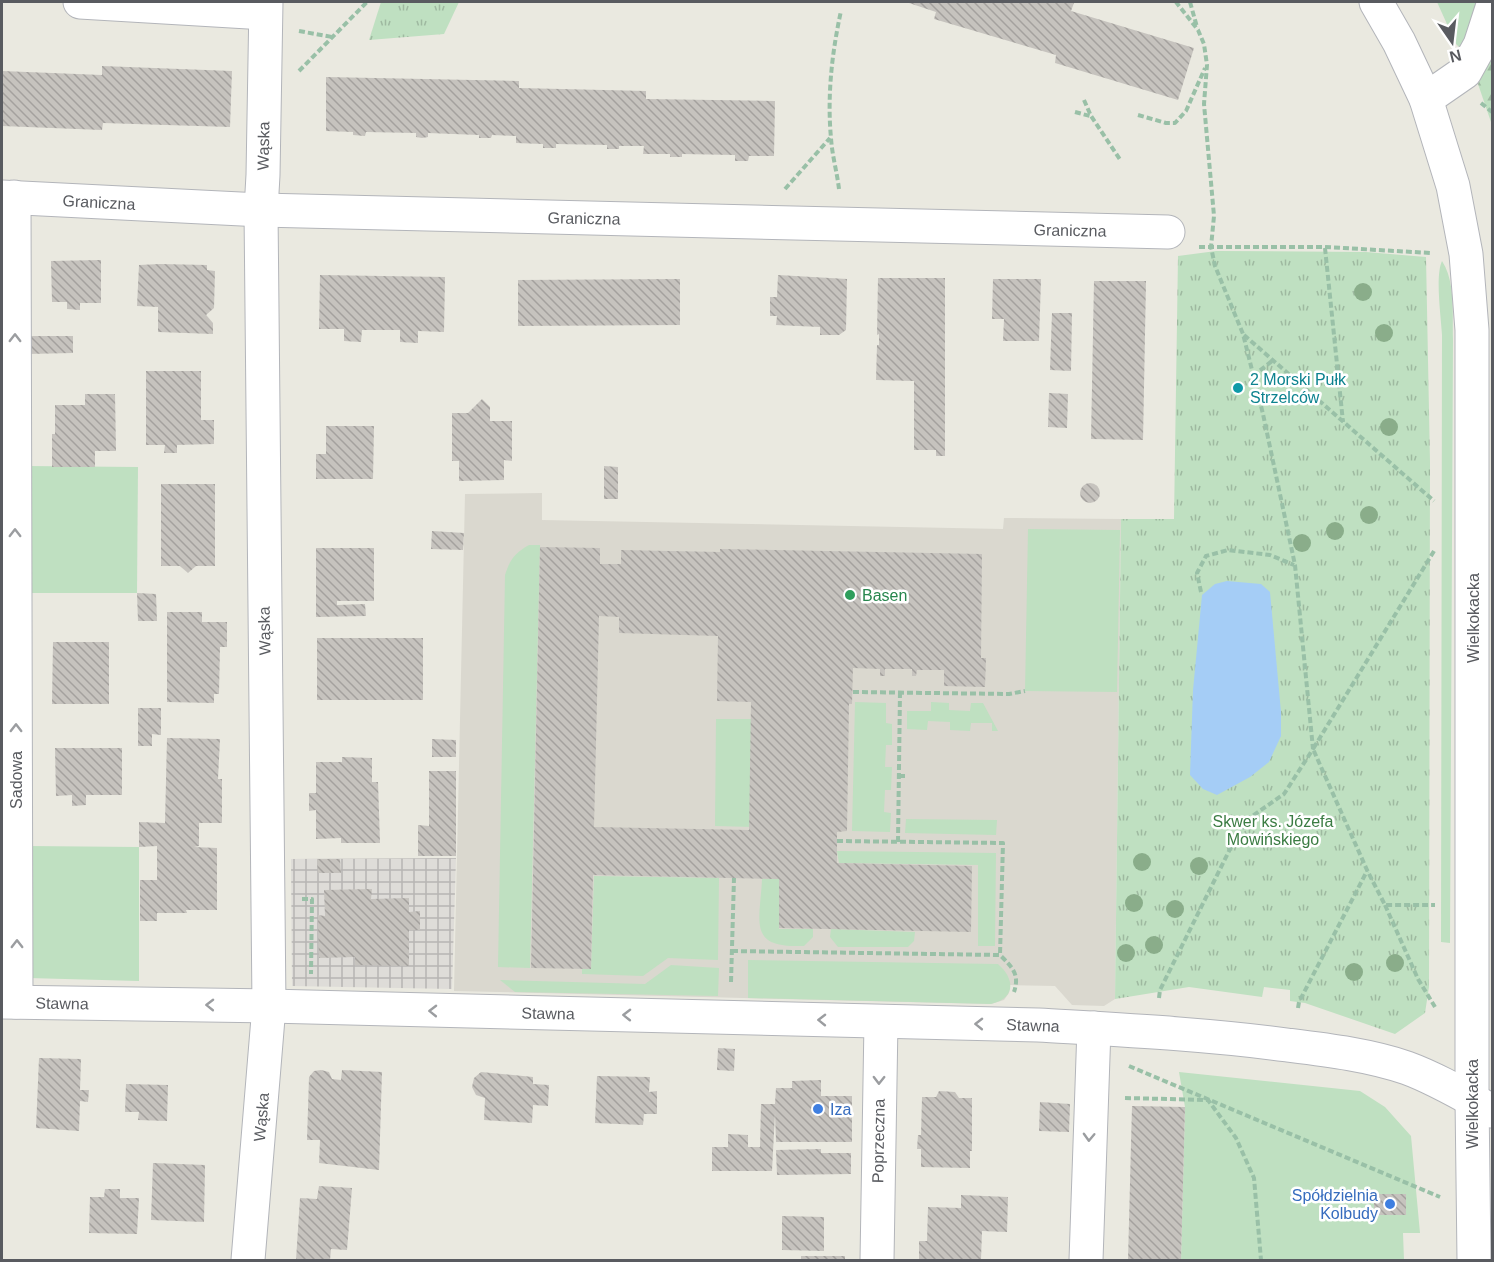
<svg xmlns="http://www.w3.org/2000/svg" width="1494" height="1262" font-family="Arial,sans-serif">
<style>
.industrial{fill:url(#industrial-grid)}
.education{fill:#dad8cf}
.grass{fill:#bfe0c1}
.forest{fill:url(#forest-firs)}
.park{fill:url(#park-tufts)}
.water{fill:#a5cdf6}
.building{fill:url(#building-back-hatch);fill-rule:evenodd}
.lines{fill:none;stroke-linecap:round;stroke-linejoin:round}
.minor-casing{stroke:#b3b5ba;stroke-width:35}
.tertiary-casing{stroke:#b3b5ba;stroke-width:35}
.path{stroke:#99c0a7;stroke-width:4;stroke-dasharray:6 3;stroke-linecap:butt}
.minor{stroke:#fff;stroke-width:33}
.tertiary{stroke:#fff;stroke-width:33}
.tree{fill:#8aad8a}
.oneway{stroke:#9b9da0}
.culture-dot{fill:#0f9aa8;stroke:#fff;stroke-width:2}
.leisure-dot{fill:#2e9e5b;stroke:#fff;stroke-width:2}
.shop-dot{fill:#3f7fe0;stroke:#fff;stroke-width:2}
.labels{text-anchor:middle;stroke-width:5;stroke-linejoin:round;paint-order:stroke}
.street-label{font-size:16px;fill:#595b60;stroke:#fff}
.culture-label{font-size:16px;fill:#0d838f;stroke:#fff;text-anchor:start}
.leisure-label{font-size:16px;fill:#27864d;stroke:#fff;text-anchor:start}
.park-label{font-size:16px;fill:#3b7c43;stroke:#fff}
.shop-label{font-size:16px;fill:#366cbe;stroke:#fff;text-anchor:start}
</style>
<defs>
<pattern id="industrial-grid" width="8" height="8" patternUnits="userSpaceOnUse" patternTransform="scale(1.5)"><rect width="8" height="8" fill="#dedcd8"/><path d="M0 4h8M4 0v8" fill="none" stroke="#b7b5b3"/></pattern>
<pattern id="forest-firs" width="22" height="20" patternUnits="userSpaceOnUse" patternTransform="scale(1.5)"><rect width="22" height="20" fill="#bfe0c1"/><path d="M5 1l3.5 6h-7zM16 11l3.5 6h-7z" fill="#9eb9a0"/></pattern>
<pattern id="park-tufts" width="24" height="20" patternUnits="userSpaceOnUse" patternTransform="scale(1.5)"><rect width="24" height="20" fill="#bfe0c1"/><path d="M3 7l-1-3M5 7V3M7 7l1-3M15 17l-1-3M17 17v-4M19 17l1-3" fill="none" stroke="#9eb9a0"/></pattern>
<pattern id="building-back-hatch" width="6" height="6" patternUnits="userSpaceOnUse" patternTransform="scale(1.5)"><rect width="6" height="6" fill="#c6c3be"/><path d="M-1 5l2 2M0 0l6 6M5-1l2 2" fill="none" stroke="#a4a19e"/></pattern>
</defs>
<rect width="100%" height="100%" fill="#eae9e0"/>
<polygon class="industrial" points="456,858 452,989 292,986 291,859"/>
<polygon class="education" points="542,493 542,520 1003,529 1004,518 1121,519 1115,999 1104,1006 1072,1005 1055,986 1010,985 1009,993 1004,1000 991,1004 454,991 465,494"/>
<g class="grass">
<polygon points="1437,2 1485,2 1464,52 1456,44"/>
<path d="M1442,261C1456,282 1452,316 1453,340L1450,943L1441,942L1442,335C1441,317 1435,276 1442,261Z"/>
<polygon points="27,466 138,467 137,593 26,593"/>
<polygon points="1028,529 1120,530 1117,692 1025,691"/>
<path d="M529,545H540L530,968L498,967L505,575C510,559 515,553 529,545Z"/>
<polygon points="855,702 886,703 886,723 892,724 892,745 886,745 885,767 892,767 891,790 885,790 884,812 891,813 890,832 852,831"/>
<polygon points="931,702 949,703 949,710 970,711 971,703 983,703 998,731 992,731 992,723 971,723 970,731 950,730 950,722 928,721 927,730 907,729 907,711 931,711"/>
<polygon points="716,719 755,719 754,827 715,826"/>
<polygon points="906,819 997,820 996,835 905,833"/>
<polygon points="28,846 139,847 139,981 28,978"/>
<polygon points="837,851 996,853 995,946 978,946 978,865 839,863"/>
<polygon points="594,876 719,878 718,960 668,958 643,976 582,974 582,969 591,969"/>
<path d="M762,879H779V929H813V937L804,946C747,948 760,923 762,879Z"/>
<polygon points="831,929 915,932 914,941 908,947 838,947 830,937"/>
<path d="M748,960L998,964C1015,979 1016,998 991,1004L748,998Z"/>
<polygon points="671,965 719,968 718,996 515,992 500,980 645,984"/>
<polygon points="1179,1072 1360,1091 1385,1107 1411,1136 1420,1233 1403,1233 1404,1260 1181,1260 1185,1107"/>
</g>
<polygon class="forest" points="1492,43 1492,125 1478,84"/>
<g class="park">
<polygon points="381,2 459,2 444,34 369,40"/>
<polygon points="1216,251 1366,252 1426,257 1430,462 1429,987 1425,1013 1395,1034 1305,1003 1290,1001 1290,990 1264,987 1262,997 1189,987 1115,999 1121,519 1174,519 1178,256"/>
</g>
<polygon class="water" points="1227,581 1261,584 1270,592 1281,712 1281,736 1269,762 1250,777 1217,795 1203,789 1190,775 1193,690 1202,595 1215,584"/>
<g class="building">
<polygon points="906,2 1068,2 1074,3 1071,11 1194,48 1178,100 1055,63 1056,55 934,19 936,12"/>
<polygon points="102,66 232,71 230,127 103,123 102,130 2,126 2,71 102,75"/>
<polygon points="326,77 519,81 519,88 646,91 646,99 775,101 774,156 749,156 748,161 735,161 735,155 682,154 682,157 670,157 670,154 643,154 644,146 619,146 619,149 607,149 607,145 556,144 556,148 543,148 543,144 516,143 516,136 492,135 491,138 479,138 479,135 428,133 428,137 422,138 416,137 416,133 366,132 365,136 353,135 353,132 326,131"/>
<polygon points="101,260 101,303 80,303 80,310 67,309 67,302 52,302 51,261"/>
<polygon points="160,264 207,265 207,270 215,271 214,308 206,315 213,323 213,334 158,332 158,307 137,306 139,265"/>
<polygon points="320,275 445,277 444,332 418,331 418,343 400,342 400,330 362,330 361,342 344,341 344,329 319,329"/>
<polygon points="778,275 847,279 846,330 839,335 820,335 820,327 776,325 777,316 770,316 770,297 777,297"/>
<polygon points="878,278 945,278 945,456 936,456 936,450 914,450 914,381 876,380 877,345 879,345 879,334 877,335"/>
<polygon points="680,279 680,325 518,326 518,280"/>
<polygon points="993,279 1041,279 1039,341 1003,341 1004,319 992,319"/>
<polygon points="1094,281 1146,281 1143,440 1091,439"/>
<polygon points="1052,313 1072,313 1071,371 1050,370"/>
<polygon points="27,336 73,336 73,353 27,354"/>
<polygon points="146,371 201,371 201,420 214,420 214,444 177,445 177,453 164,453 165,445 146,445"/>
<polygon points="1049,393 1068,394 1067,428 1048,427"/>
<polygon points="85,394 115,394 116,451 95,451 95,467 52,467 52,434 55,434 55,405 85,405"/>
<polygon points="482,399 490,407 490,421 512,421 512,461 504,460 504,480 459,481 459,461 452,461 452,413 468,413"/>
<polygon points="326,426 374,426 373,479 316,479 316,454 326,454"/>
<polygon points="604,466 618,467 618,499 604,499"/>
<circle cx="1090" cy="493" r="10"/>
<polygon points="161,484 215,484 215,566 196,566 188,573 180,566 161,566"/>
<polygon points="432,531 464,533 463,550 431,549"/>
<path d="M540,547L600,548V564H621V550L720,552V549L982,554L981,658H986L985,687L944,686V670H917L916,676H912V669H885V676H880V669L853,668L852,704H849L847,831L837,832V863L972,866L971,932L779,928V879L593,875L591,969L531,968ZM599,616L619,617V633L718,636L717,701L751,702L749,830L594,827Z"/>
<polygon points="316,548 374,548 374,601 337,601 337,605 365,604 366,616 316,617"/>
<polygon points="137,593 156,594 157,621 138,621"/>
<polygon points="167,612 202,612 202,622 227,622 227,647 220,647 219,694 214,694 214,703 167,702"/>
<rect x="317" y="638" width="106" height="62"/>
<polygon points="53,642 109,642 109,704 52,704"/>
<polygon points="138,708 161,708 161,735 152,734 152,746 138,746"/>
<polygon points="167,738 220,739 218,779 222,779 222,823 199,823 199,846 194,847 217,848 217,910 186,910 187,913 157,913 157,921 140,921 140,880 157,880 157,846 139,847 139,822 165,823"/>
<polygon points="432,739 456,740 456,757 432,757"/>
<polygon points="55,748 122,748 122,795 86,795 86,805 72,806 72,795 56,796"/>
<polygon points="342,757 372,758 372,782 378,782 380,843 341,843 341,838 316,839 316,810 309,811 309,793 316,793 316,762 342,762"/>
<polygon points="429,771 456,771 456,856 418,856 418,825 429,826"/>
<polygon points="317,859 340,859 341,873 318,873"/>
<polygon points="372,889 371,899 409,898 409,912 420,911 420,930 409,930 409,966 355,965 355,957 319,958 318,915 325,916 324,890"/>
<polygon points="718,1048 735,1049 734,1071 717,1070"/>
<polygon points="39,1058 81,1059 80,1090 89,1090 88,1102 80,1101 79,1131 36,1128"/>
<polygon points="321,1070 329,1072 332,1079 341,1080 342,1070 382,1072 379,1170 319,1163 320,1140 307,1140 309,1077 314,1071"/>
<polygon points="481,1072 533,1077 533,1084 549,1085 548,1106 533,1105 532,1123 484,1120 485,1098 476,1095 472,1087 474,1078"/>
<polygon points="597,1076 650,1077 649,1092 657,1091 657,1114 644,1114 643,1125 595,1123"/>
<polygon points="821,1080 821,1096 852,1096 852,1142 776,1142 775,1113 772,1171 712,1171 712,1147 728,1147 728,1134 748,1135 748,1147 760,1147 761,1104 775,1104 776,1088 792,1088 792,1081"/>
<polygon points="126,1084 168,1085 167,1121 138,1120 139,1112 125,1112"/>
<polygon points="939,1091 955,1092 959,1098 972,1098 972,1151 970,1151 970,1168 921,1167 921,1149 917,1149 918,1135 921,1135 922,1097 936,1097"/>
<polygon points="1040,1102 1070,1104 1069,1132 1039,1131"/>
<polygon points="1132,1106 1185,1107 1181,1260 1128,1260"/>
<polygon points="821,1149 821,1153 851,1153 851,1174 777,1175 776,1150"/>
<polygon points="153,1163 205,1165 204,1222 151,1220"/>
<polygon points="319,1186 352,1188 347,1250 331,1249 330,1260 296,1260 300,1198 317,1199"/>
<polygon points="105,1189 120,1189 120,1198 139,1198 137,1234 89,1233 90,1197 104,1197"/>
<rect x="1374" y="1194" width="32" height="21"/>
<polygon points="961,1195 1008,1197 1007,1232 982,1231 981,1260 919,1260 919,1241 927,1241 928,1207 961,1208"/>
<polygon points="782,1216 824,1217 824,1251 782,1250"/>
<rect x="801" y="1256" width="44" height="4"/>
</g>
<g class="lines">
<defs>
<g id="minor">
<polyline points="80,2 265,13"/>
<polyline points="1426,99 1465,72 1480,45 1492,8"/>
<polyline points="2,197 261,210 1168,232"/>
<polyline points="14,197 16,1002"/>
<path d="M2,1002L269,1006L1038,1025C1121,1030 1204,1034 1287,1045C1327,1050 1369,1055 1407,1068C1437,1079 1465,1096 1492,1111"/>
<polyline points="248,1260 269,1006 261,210 263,175 266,2"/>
<polyline points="877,1260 881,1022"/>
<polyline points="1086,1260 1094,1028"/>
</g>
<polyline id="tertiary" points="1376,2 1399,42 1426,99 1453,186 1466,254 1472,330 1472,1099 1474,1260"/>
</defs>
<use href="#minor" class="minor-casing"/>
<use href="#tertiary" class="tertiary-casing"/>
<g class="path">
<polyline points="1190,2 1197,27"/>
<polyline points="299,31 332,37"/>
<polyline points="299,71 367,2"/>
<polyline points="1084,100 1091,116 1121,161"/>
<polyline points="1481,103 1492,112"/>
<polyline points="1075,112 1090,116"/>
<polyline points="1138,115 1166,123 1175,123 1186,111 1205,68"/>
<polyline points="785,189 830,138"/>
<path d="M839,189C837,172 832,155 831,138C827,96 832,52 841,11"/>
<polyline points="1199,247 1325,247 1431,253"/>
<polyline points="1325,248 1343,422"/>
<polyline points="1244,335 1434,501"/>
<polyline points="1253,376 1272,361"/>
<polyline points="1434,551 1313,749 1367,870 1385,905 1435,905"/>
<polyline points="1201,592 1197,573 1206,556 1228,550 1270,555 1294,565"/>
<polyline points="853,692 1009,694 1025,691"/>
<polyline points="899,776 907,776"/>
<polyline points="837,841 1003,843 1000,955"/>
<polyline points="898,842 900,692"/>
<polyline points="302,899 312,899 311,974"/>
<polyline points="1385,905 1418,979 1435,1007"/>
<path d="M732,951L1000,955C1012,967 1020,974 1014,992"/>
<polyline points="731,982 734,878"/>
<polyline points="1159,998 1160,990 1234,841 1248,819 1284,794 1313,749 1295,565 1263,414 1243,334 1215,266 1211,247 1214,216 1204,104 1207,65 1204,44 1198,30 1176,2"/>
<polyline points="1298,1008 1299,1002 1367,871"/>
<polyline points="1129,1066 1440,1197"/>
<polyline points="1125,1098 1208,1100 1236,1138 1254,1178 1261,1260"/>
</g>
<use href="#minor" class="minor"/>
<use href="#tertiary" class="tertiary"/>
</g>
<g class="tree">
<circle cx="1363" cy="292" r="9"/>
<circle cx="1384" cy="333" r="9"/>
<circle cx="1389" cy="427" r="9"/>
<circle cx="1369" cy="515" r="9"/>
<circle cx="1335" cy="531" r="9"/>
<circle cx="1302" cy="543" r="9"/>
<circle cx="1142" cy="862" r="9"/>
<circle cx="1199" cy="866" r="9"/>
<circle cx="1134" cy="903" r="9"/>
<circle cx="1175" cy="909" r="9"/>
<circle cx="1154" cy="945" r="9"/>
<circle cx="1126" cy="953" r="9"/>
<circle cx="1395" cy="963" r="9"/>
<circle cx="1354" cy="972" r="9"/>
</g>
<defs><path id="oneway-chevron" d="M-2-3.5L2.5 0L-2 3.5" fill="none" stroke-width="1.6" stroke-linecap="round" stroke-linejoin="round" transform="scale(1.5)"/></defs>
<g class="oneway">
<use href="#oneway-chevron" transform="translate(15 338) rotate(-90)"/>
<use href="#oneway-chevron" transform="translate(15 533) rotate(-90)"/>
<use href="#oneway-chevron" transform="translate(16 728) rotate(-90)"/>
<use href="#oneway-chevron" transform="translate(17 944) rotate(-90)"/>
<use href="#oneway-chevron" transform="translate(210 1005) rotate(-179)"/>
<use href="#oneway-chevron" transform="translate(433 1011) rotate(-179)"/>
<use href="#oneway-chevron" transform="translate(627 1015) rotate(-179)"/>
<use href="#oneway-chevron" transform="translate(822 1020) rotate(-179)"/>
<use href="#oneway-chevron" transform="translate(979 1024) rotate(-179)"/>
<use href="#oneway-chevron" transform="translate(879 1080) rotate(91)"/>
<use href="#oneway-chevron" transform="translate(1089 1137) rotate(92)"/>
</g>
<circle class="culture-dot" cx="1238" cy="388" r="6"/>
<circle class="leisure-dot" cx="850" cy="595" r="6"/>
<g class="shop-dot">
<circle cx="818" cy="1109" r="6"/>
<circle cx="1390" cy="1204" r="6"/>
</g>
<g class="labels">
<g class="street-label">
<text transform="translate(263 146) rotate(-89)" y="6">Wąska</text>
<text transform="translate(99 202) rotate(3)" y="6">Graniczna</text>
<text transform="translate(584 218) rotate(1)" y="6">Graniczna</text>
<text transform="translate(1070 230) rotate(1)" y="6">Graniczna</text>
<text transform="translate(1473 618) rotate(-90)" y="6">Wielkokacka</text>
<text transform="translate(264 631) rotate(-91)" y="6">Wąska</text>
<text transform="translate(16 780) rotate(-90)" y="6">Sadowa</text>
<text transform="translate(62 1003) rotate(1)" y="6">Stawna</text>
<text transform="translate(548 1013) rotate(1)" y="6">Stawna</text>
<text transform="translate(1033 1025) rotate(2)" y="6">Stawna</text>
<text transform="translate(1472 1104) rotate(-90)" y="6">Wielkokacka</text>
<text transform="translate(261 1117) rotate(-85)" y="6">Wąska</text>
<text transform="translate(878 1141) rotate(-89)" y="6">Poprzeczna</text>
</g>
<g class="culture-label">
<text x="1250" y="385">2 Morski Pułk<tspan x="1250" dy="18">Strzelców</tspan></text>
</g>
<g class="leisure-label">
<text x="862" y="601">Basen</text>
</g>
<g class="park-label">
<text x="1273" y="827">Skwer ks. Józefa<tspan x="1273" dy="18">Mowińskiego</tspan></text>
</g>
<g class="shop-label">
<text x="830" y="1115">Iza</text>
<text x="1378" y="1201" text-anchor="end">Spółdzielnia<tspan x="1378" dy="18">Kolbudy</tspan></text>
</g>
</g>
<rect width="1494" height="1262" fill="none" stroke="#595b60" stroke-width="6"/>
<g transform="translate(1452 42) rotate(166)" stroke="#ffffff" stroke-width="4.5" paint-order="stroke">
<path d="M0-4.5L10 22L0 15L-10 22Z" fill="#595b60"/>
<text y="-9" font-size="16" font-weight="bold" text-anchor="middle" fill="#595b60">N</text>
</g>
</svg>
